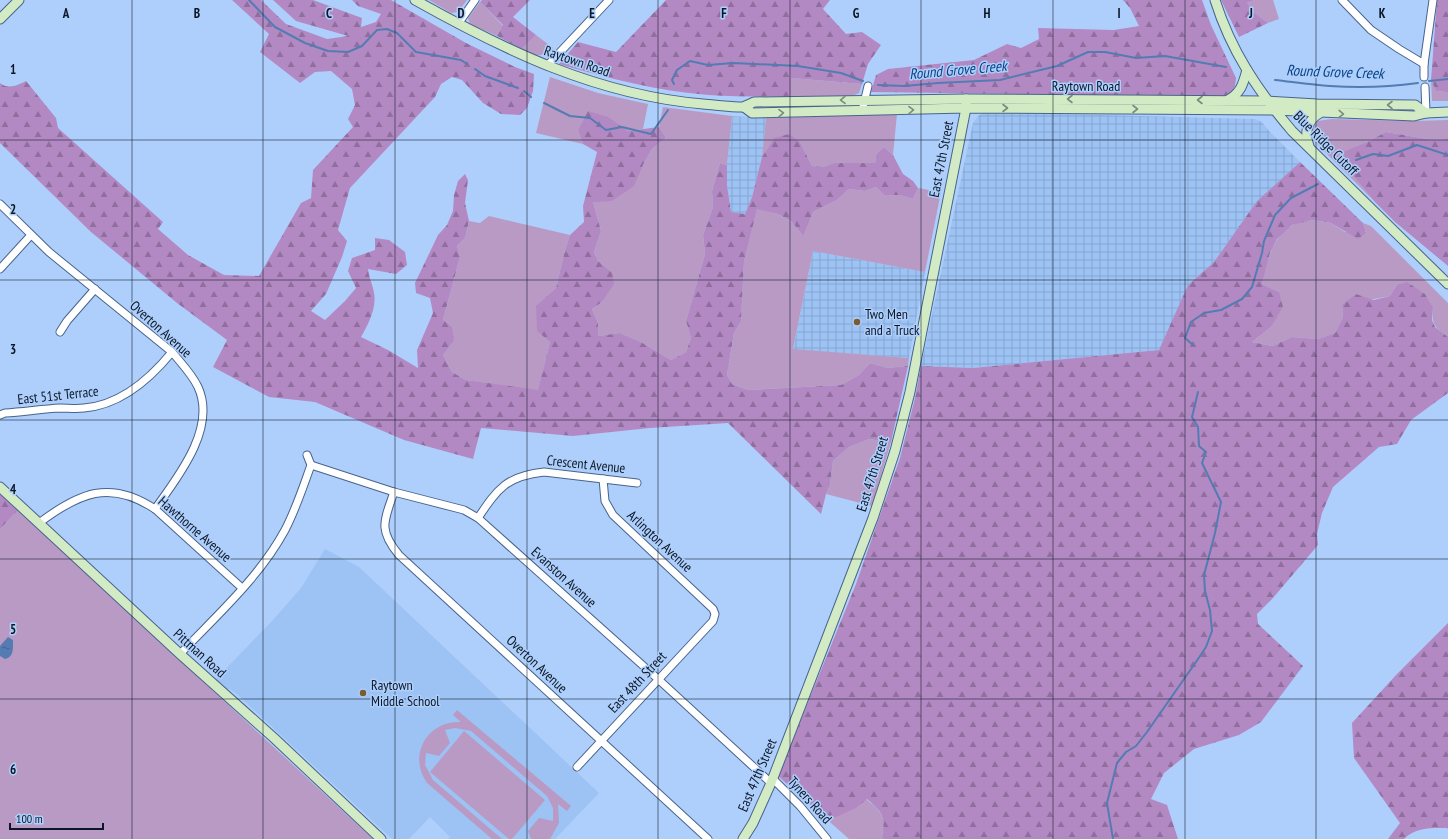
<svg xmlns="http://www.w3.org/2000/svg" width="1448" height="839" font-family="'PT Sans Narrow',sans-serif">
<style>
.built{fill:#9dc2f4}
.industrial{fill:url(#industrial-grid)}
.grass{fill:#b99ac5}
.forest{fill:url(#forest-firs)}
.water{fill:url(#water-ripples)}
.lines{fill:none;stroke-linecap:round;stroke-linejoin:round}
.stream{stroke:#547cb3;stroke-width:2}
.street-casing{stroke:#47648c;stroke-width:9}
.secondary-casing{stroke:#47648c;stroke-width:11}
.street{stroke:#fff;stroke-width:7}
.secondary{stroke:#d3ebc5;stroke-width:9}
.oneway{stroke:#798c7d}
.grid{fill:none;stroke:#0b1726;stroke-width:1;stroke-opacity:0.55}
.poi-dot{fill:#7a5c30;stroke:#aecffc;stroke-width:1.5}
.labels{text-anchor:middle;stroke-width:3;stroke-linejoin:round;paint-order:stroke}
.street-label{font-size:14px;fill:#0b1726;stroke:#aecffc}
.poi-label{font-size:14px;fill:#0b1726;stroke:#aecffc;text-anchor:start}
.water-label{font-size:15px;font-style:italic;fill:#084386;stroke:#aecffc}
.grid-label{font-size:13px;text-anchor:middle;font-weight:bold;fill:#0b1726;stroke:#aecffc;stroke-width:3;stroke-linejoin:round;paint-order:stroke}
</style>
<defs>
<pattern id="industrial-grid" width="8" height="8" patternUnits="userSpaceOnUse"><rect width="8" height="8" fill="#9dc2f4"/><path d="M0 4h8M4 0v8" fill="none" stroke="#86a6d1"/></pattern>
<pattern id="forest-firs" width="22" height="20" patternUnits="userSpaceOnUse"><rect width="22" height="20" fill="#b389c4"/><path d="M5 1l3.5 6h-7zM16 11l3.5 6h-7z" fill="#906f9f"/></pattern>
<pattern id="water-ripples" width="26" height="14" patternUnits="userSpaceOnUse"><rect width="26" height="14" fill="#547cb3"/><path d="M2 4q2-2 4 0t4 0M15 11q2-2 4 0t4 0" fill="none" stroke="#446591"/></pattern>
</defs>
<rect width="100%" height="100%" fill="#aecffc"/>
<polygon class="built" points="325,549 359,567 599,793 555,839 448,839 450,837 430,817 409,839 392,839 239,696 230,689 225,689 214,681 272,621 301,588"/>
<g class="industrial">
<polygon points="985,112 1255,119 1262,122 1269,131 1300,162 1257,201 1214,262 1188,285 1160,350 973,368 921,366 973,123 978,116"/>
<polygon points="732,116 766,118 762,157 752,197 745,214 731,212 727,185 727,165"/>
<polygon points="813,251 925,272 909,358 793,350"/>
</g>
<g class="grass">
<polygon points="429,0 467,0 458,12 451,13"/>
<polygon points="1255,0 1273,0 1279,19 1268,23 1256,14 1247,3"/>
<polygon points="480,2 503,26 497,36 470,24 468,18"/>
<path d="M536,35L553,48C539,59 536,56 522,49Z"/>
<polygon points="550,77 598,93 648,104 643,129 628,131 608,118 578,131 583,144 536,133"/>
<polygon points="791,78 862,84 859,93 850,97 791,97"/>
<polygon points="1431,80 1436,91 1448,92 1448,101 1432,101"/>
<polygon points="663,107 732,116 727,165 720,163 712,191 713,207 703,235 705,254 686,321 691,338 686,352 671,360 641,342 620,333 598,336 598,323 592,309 602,302 612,272 598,261 594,252 601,231 593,202 643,165 652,149 666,138 659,127"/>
<polygon points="897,114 893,155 884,147 877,153 875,163 834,163 823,167 812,166 800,142 774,138 762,157 766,118"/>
<polygon points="1331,119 1415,121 1448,120 1448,139 1433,140 1386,132 1365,143 1361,184 1375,202 1315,142 1312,131 1318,121"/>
<polygon points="876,187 884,195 900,195 913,199 918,188 941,192 925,272 813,251 793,349 909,358 908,366 887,368 870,363 859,375 841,385 748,390 732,384 727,375 734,333 741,321 744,262 757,208 778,214 793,223 802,235 813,212 837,200 849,189 865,191"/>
<polygon points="489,216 570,235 565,250 556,288 536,307 550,342 538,391 466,380 452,372 443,355 454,341 443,320 460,257 457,246 465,238 469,221 480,223"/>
<path d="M1312,220L1331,223L1345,232L1366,233L1363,223L1371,226L1448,303V337C1434,326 1432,326 1433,308L1397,285L1390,296L1342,305L1343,317L1335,333L1318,339L1292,337L1272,346L1252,342L1271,327L1279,292L1262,284C1267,263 1271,239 1291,226C1297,222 1306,221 1312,220Z"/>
<polygon points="869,439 891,442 872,506 826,494 830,485 833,461 849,447"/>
<polygon points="18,510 373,839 0,839 0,529"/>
<path d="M457,710L571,806L567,811L558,804L559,823L550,839H531L528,831L539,818L553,821V808L547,796L471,731L455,728L445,730L450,743L439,756L426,753L425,765L433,780L502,839H492L427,783C407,755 428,720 461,722L453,715Z"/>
<polygon points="464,731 545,800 512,839 509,839 430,772"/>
<path d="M866,799C884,814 885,816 882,838L883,839H849L814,808L834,818Z"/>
</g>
<g class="forest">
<path d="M232,0H261L286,24L327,39L348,36L296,21L273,0H313L362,18L361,27L376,22L381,14L358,6L352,0H391L466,43L515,67L534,74L533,91L527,108L520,115L501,114L483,103L462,80L452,77L441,84L435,97L350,188L338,230L347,241L342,257L326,294L311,311L325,320L345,301L356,288L348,271L352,258L375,250V238L389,240L405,252L407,265L396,274L368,269C369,278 373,285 374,293C377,307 368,325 361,337L388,350L418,368L417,350L433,313L430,298L416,293L415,283L438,235L447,225L453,211L454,195L458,181L465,174L468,180L465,203L469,221L465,238L457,246L460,257L443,320L452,327L454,341L443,355L452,372L466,380L538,390L550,342L537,331L536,306L556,288L565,250L570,235L584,222L583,206L597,152L583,144L578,131L588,111L608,117L628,131L659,127L666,138L652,149L643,165L634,186L612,201L593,202L601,231L594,252L598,261L612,272L614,284L602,302L592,309L598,323V336L620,333L641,342L671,360L686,352L691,338L686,321L705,254L703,235L713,207L712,191L720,163L727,165V185L731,212L745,214L752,197L762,157L774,138L789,134L800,142L812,166L823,167L834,163H875L877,153L884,147L893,155L903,174L913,181L918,188L913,199L900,195H884L876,187L865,191L849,189L837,200L813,212L803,236L792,222L778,214L757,209L744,262L741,321L734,333L727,375L732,384L748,390L841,385L859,375L870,363L887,368L908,366L891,442L869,439L849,447L833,461L830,485L826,494L821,514L728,423L650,428L573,436L481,428L473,459L404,440L315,402L269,397L213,367L227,340L177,303L91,232L0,143V83C8,90 18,85 26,81L56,118L58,128L163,222L158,229L188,255L224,275L259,276L301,203L311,198L313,170L353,127L348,119L355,105L352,89L331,71L315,72L300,83L260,52L269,34Z"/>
<polygon points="482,0 530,0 513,17 536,35 522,49 497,36 503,25 480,2"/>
<path d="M666,0H830L823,9L846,34L862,32L881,45L868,64L862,84L791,78V97C763,96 735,97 708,95C657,91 608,78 559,64L578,42L616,52Z"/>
<path d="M1123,0H1202L1211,25L1236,78C1235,90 1232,94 1220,97L871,92L876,75L888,69L974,60L1007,44L1021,48L1039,39L1038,28L1114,30L1139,26L1130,8Z"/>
<polygon points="1221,0 1255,0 1247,3 1256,14 1268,23 1239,37"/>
<polygon points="1437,0 1448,0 1448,92 1436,91 1431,80"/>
<polygon points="1386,132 1433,140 1448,139 1448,266 1395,222 1375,202 1340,159 1343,152 1365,143"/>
<path d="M1300,162L1363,223L1366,233L1358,239L1331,223L1312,220L1292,225L1277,239L1270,253L1262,284L1279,292L1283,307L1271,327L1252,342L1272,346L1292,337L1318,339L1335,333L1343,317L1342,305L1356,294L1374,300L1390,296L1397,285L1407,282L1425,294L1433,308L1432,320L1435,327L1448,337V393L1411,420L1397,444L1379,447L1333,487L1322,513L1317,534L1318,545L1273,598L1257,614L1258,624L1303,666L1261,722L1239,735L1194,749L1164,773L1151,799L1167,805L1178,839H883L882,838C885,816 884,814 867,799L856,808L834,818L814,808L778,776L856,584L900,458L915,398L921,366L973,368L1159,350L1188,285L1214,262L1257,201Z"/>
<polygon points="0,493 18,510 0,529"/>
<path d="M1448,623V829L1447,828C1431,828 1416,827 1404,839H1388L1400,823L1354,758L1352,723L1397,674Z"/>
</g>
<path class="water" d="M8,637L13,640C13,649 14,657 5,659L0,656V646Z"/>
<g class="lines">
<g class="stream">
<polyline points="249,0 275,27 305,43 328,51 348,52 362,46 377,30 387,29 397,33 416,52 461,60 467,64"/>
<polyline points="475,69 485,76 518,88"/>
<path d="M1275,80C1293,82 1312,85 1330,86C1360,88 1389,87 1418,83"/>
<polyline points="1429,81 1448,79"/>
<polyline points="674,84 672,80 677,70 690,61 708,65 733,63 798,66 841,73 863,81"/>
<polyline points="878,85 904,86 938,83 1000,80 1057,66 1088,52 1105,52 1136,58 1165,56 1226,67"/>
<polyline points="524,91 531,97"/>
<polyline points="544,103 570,116 590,118 606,130 622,127 651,134 668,110"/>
<polyline points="1356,160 1373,154 1388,156 1417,145 1448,155"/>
<polyline points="1193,345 1185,338 1191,322 1204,313 1221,310 1242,299 1252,287 1262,253 1264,241 1275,215 1291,198 1318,184"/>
<polyline points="1113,839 1107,803 1117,763 1126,752 1136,746 1147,732 1198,659 1206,647 1212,631 1210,610 1205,591 1204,575 1215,533 1221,502 1202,463 1206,452 1199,446 1198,427 1192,417 1198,392"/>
</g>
<defs>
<g id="street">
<polyline points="1342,0 1371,30 1399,49 1424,64"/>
<polyline points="458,24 475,0"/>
<polyline points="547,66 609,0"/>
<polyline points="1424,77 1424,64 1433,0"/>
<polyline points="1425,87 1426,113"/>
<polyline points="862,111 868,86"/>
<path d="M0,204L49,252L172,352C181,363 192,374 198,387C217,428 178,477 155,509"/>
<polyline points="0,269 31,235"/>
<polyline points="60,332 67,321 95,289"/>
<path d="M0,415L5,413C23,412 42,409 60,408C68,408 76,409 84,408C121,405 150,379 172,352"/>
<polyline points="307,455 311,465"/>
<polyline points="311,465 394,492 464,510 478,518 658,679 771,783"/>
<path d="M394,492C384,521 378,530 399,555L708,839"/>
<path d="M478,518C498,488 507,476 544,472L637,483"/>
<path d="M39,523C79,493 110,479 155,509L242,588"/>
<path d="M180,654C216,616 259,578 285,530C296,509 303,487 311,465"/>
<polyline points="577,767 713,621 715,614 713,609 613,515 605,501 603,479"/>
<polyline points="772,778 800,806 827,839"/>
</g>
<g id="secondary">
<path d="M415,0C506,51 597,95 703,104C716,105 730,107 743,107C746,106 750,104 754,102L966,99L1267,101L1317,104L1415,105L1426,113"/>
<path d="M1215,0C1231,51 1258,91 1292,131L1448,284"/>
<polyline points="0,19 19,0"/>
<path d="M1228,100C1241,93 1243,84 1247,70"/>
<polyline points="744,107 752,113 966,108 1274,110 1414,116 1426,113 1448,112"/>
<path d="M1309,146C1304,133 1307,120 1320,113"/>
<polyline points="0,487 180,654 274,738 381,839"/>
<polyline points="743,839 753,823 771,783 873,518 895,451 910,392 966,108 966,99"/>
</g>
</defs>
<use href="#street" class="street-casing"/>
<use href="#secondary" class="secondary-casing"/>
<use href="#street" class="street"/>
<use href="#secondary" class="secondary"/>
</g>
<defs><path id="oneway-chevron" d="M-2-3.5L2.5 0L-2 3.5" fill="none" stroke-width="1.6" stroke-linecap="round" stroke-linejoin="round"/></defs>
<g class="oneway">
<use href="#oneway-chevron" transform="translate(1070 99) rotate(-180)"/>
<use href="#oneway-chevron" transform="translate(843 100) rotate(179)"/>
<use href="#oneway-chevron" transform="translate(1200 100) rotate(-180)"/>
<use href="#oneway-chevron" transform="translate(1390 105) rotate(-180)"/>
<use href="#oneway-chevron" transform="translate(1005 108)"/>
<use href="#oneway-chevron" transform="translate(1135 109)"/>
<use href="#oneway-chevron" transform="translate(911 110) rotate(-1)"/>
<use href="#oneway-chevron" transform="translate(781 113) rotate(-1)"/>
<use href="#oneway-chevron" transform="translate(1341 114) rotate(2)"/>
</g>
<path class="grid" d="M132,0V839M263,0V839M395,0V839M527,0V839M658,0V839M790,0V839M921,0V839M1053,0V839M1185,0V839M1316,0V839M0,140H1448M0,280H1448M0,420H1448M0,559H1448M0,699H1448"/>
<g class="poi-dot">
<circle cx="857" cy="322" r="4"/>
<circle cx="363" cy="693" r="4"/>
</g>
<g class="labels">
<g class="street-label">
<text transform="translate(577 61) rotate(19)" y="5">Raytown Road</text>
<text x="1086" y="91">Raytown Road</text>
<text transform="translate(1326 143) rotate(45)" y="5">Blue Ridge Cutoff</text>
<text transform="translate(941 159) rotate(-79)" y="5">East 47th Street</text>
<text transform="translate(161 329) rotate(42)" y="5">Overton Avenue</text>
<text transform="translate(58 395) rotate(-6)" y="5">East 51st Terrace</text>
<text transform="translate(586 464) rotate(6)" y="5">Crescent Avenue</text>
<text transform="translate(872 474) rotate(-73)" y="5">East 47th Street</text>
<text transform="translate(195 529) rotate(41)" y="5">Hawthorne Avenue</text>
<text transform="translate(660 541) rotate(43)" y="5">Arlington Avenue</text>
<text transform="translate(564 577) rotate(42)" y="5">Evanston Avenue</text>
<text transform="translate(200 653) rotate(42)" y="5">Pittman Road</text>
<text transform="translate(537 664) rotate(43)" y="5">Overton Avenue</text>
<text transform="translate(637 682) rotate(-47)" y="5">East 48th Street</text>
<text transform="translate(757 775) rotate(-67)" y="5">East 47th Street</text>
<text transform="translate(810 800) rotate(48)" y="5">Tyners Road</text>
</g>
<g class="poi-label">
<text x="865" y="319">Two Men<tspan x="865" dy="16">and a Truck</tspan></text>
<text x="371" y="690">Raytown<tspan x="371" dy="16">Middle School</tspan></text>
</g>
<g class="water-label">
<text transform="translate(958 70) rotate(-5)" y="5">Round Grove Creek</text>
<text transform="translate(1335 72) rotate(2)" y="5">Round Grove Creek</text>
</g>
</g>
<g class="grid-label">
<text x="66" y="18">A</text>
<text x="197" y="18">B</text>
<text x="329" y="18">C</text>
<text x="461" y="18">D</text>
<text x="592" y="18">E</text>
<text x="724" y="18">F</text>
<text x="856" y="18">G</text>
<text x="987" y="18">H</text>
<text x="1119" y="18">I</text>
<text x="1251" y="18">J</text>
<text x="1382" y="18">K</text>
<text x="13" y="74">1</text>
<text x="13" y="214">2</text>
<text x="13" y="354">3</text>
<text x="13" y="494">4</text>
<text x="13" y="634">5</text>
<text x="13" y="774">6</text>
</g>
<path d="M10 823v6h93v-6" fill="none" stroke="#0b1726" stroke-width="2"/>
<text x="16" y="823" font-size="12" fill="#0b1726" stroke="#aecffc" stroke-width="3" paint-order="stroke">100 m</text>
</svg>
